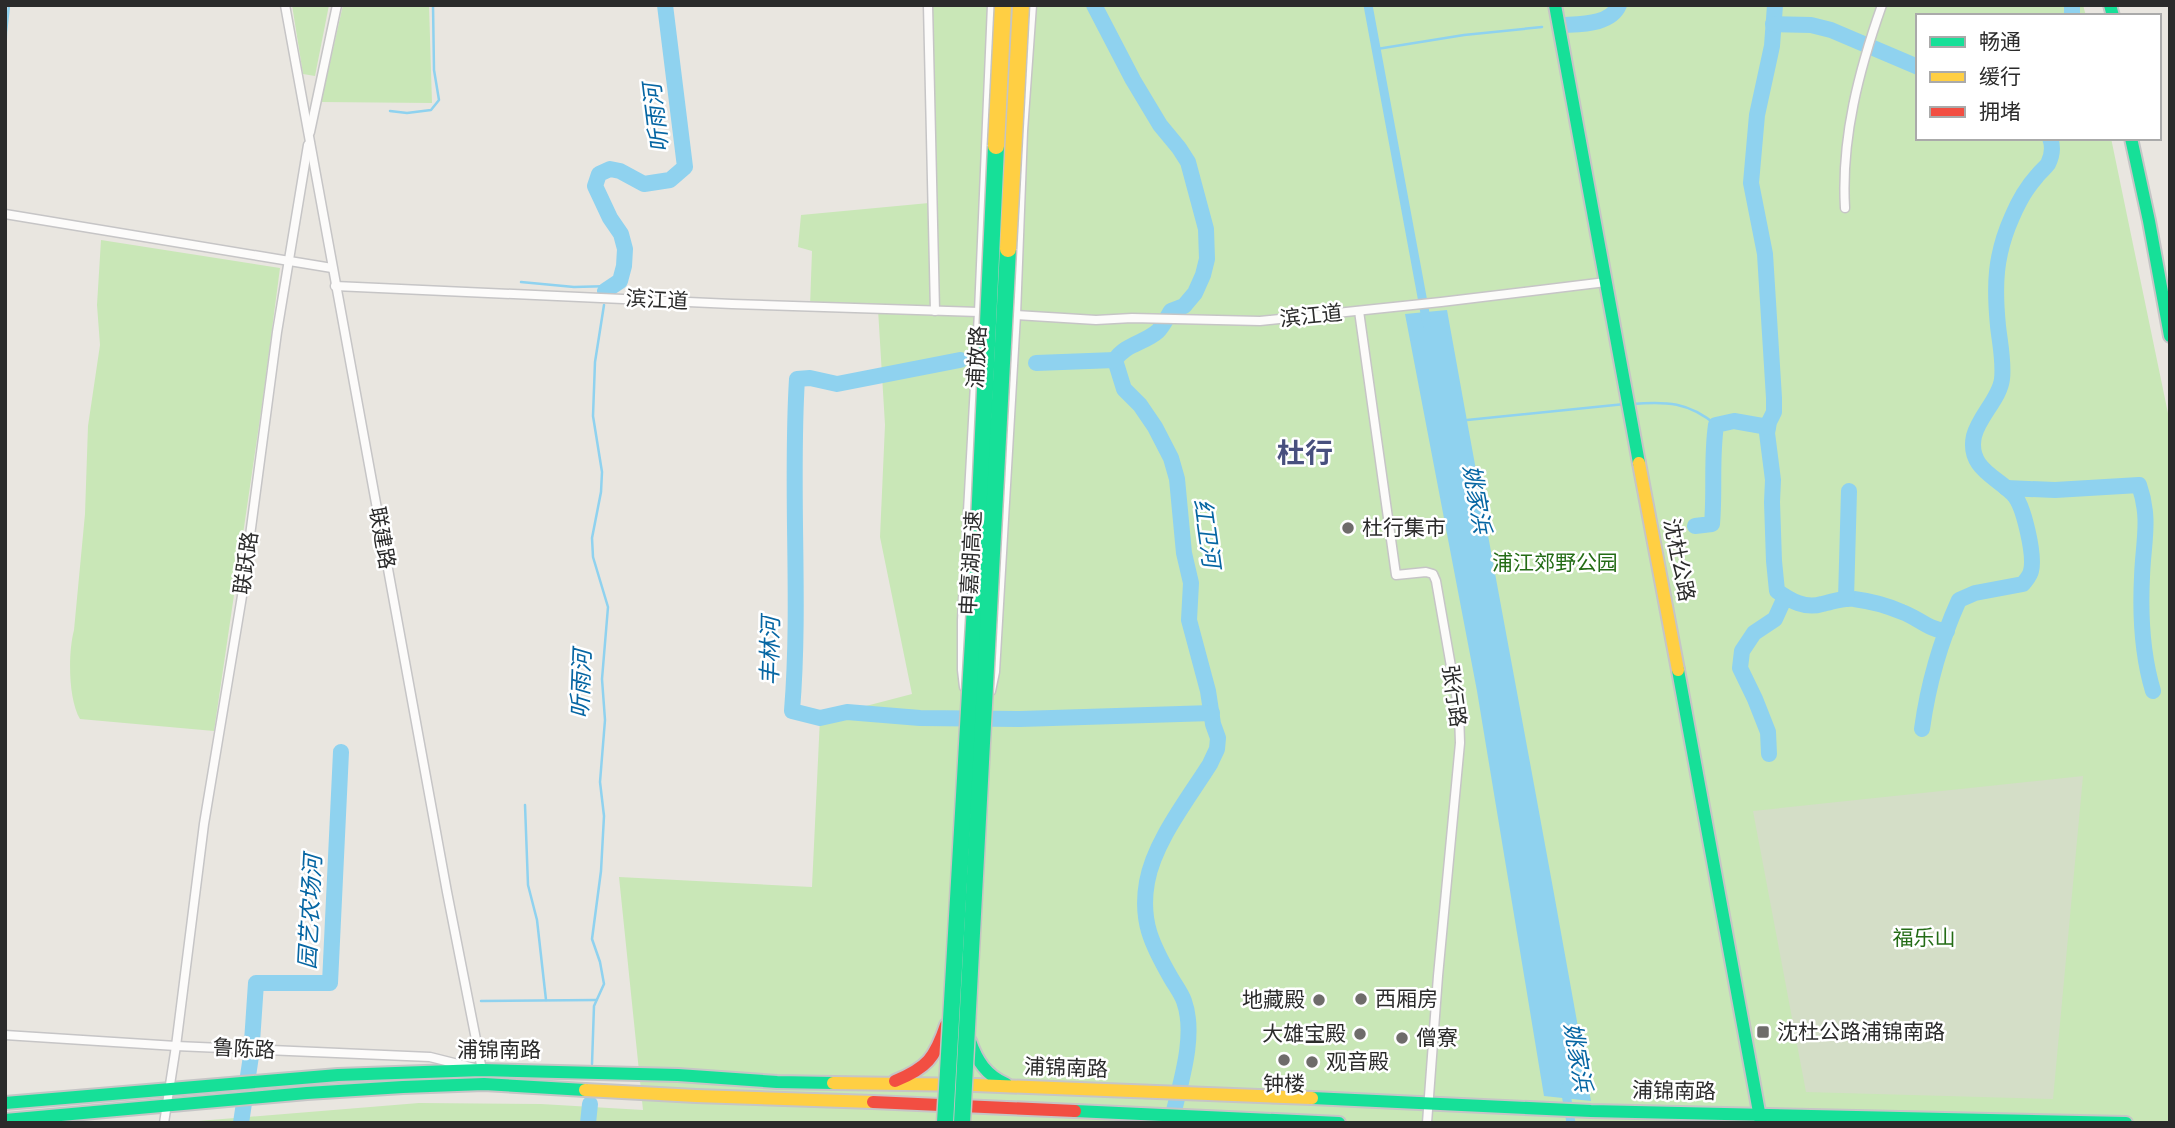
<svg xmlns="http://www.w3.org/2000/svg" width="2175" height="1128" font-family="Quicksand,'Noto Sans SC',sans-serif">
<style>
.green{fill:#c9e7b7}
.cemetery{fill:#d4dec7}
.water{fill:#8fd2ef}
.lines{fill:none;stroke-linecap:round;stroke-linejoin:round}
.stream{stroke:#8fd2ef;stroke-width:2.5}
.canal{stroke:#8fd2ef;stroke-width:9}
.river{stroke:#8fd2ef;stroke-width:16}
.street-casing{stroke:#c6c5c6;stroke-width:11}
.fast-casing{stroke:#c6c5c6;stroke-width:16}
.slow-casing{stroke:#c6c5c6;stroke-width:16}
.jam-casing{stroke:#c6c5c6;stroke-width:16}
.street{stroke:#fcfbfa;stroke-width:8}
.fast{stroke:#16e098;stroke-width:12}
.slow{stroke:#ffcf43;stroke-width:12}
.jam{stroke:#f24e42;stroke-width:12}
.fast-bridge-casing{stroke:#c5c4c1;stroke-width:19;stroke-linecap:butt}
.slow-bridge-casing{stroke:#c5c4c1;stroke-width:19;stroke-linecap:butt}
.fast-bridge{stroke:#16e098;stroke-width:16}
.slow-bridge{stroke:#ffcf43;stroke-width:16}
.poi-dot{fill:#6e6c6a;stroke:#fff;stroke-width:2.5}
.labels{text-anchor:middle;stroke-width:5;stroke-linejoin:round;paint-order:stroke}
.street-label{font-size:21px;fill:#2b2b2b;stroke:#fff}
.poi-label{font-size:21px;fill:#2b2b2b;stroke:#fff;text-anchor:start}
.park-label{font-size:21px;fill:#246c16;stroke:#fff}
.water-label{font-size:23px;font-style:italic;fill:#0666a3;stroke:#fff}
.district-label{font-size:28px;font-weight:bold;fill:#48507e;stroke:#fff}
</style>
<rect width="100%" height="100%" fill="#e9e6e0"/>
<g class="green">
<polygon points="292,5 329,5 315,76 303,74"/>
<polygon points="343,5 429,5 432,103 321,102"/>
<polygon points="929,5 2083,5 2086,16 1918,16 1918,138 2111,138 2170,423 2170,1123 174,1123 419,1103 541,1104 643,1110 619,877 812,887 820,718 912,694 880,537 885,425 878,309 810,307 812,251 798,247 801,215 929,203"/>
<path d="M101,240L280,268L263,398L214,731L80,719C68,698 68,653 74,630L85,514L88,426L100,345L97,305Z"/>
</g>
<polygon class="cemetery" points="2083,776 2053,1099 1806,1092 1753,811"/>
<path class="water" d="M1447,310C1494,573 1545,837 1591,1101L1544,1096L1477,691L1405,314Z"/>
<g class="lines">
<g class="stream">
<polyline points="1377,49 1464,35 1542,27"/>
<polyline points="5,63 6,32 9,5"/>
<polyline points="390,111 407,113 431,110 439,100 434,70 433,5"/>
<polyline points="521,282 574,287 612,286"/>
<path d="M1632,404C1666,401 1689,402 1716,425"/>
<polyline points="1467,420 1625,404"/>
<polyline points="525,805 528,885 537,920 546,1000"/>
<polyline points="481,1001 596,1000"/>
<polyline points="592,1064 594,1006 604,984 600,962 592,939 601,871 604,816 600,782 605,720 602,679 608,607 593,557 592,538 601,492 602,472 593,416 595,362 604,305"/>
</g>
<g class="canal">
<polyline points="1368,5 1427,324"/>
<polyline points="1565,1088 1571,1123"/>
</g>
<g class="river">
<path d="M1094,5L1133,80L1160,125L1179,148L1188,162L1206,229L1207,259L1203,275L1195,293L1184,306L1171,311C1167,317 1164,325 1158,331C1145,343 1125,344 1115,360L1124,389L1140,405L1155,427L1171,458L1177,479L1184,553L1191,583L1189,620L1208,691L1213,724L1218,738L1217,749L1210,764C1188,799 1154,842 1147,882C1140,921 1152,945 1171,978C1175,985 1181,993 1184,1001C1197,1037 1179,1087 1171,1123"/>
<path d="M1775,5L1772,46L1757,115L1751,183L1765,254L1774,398V412L1769,422L1767,433L1773,480L1772,502L1774,561L1777,591C1791,601 1805,609 1822,604C1833,602 1843,597 1854,599C1870,601 1888,606 1902,612C1917,617 1930,631 1947,631"/>
<polyline points="2072,5 2072,16"/>
<polyline points="1773,24 1811,25 1831,30 1918,67"/>
<path d="M1565,25C1583,24 1611,24 1619,5"/>
<polyline points="605,291 620,281 624,266 625,249 621,234 610,218 595,186 599,174 610,169 620,171 644,184 670,180 685,167 665,5"/>
<path d="M960,360L837,384L810,378L797,379C790,490 801,600 792,711L820,718L847,712L920,718L1020,719L1212,713"/>
<polyline points="1036,363 1115,360"/>
<path d="M2006,488L2055,490L2139,485C2151,519 2143,543 2142,577C2140,616 2142,654 2153,691"/>
<path d="M1695,526L1712,524C1715,490 1711,460 1716,425L1734,421L1768,427"/>
<polyline points="1846,599 1849,491"/>
<path d="M1922,729C1928,685 1941,640 1959,600L1975,593L2023,584C2026,580 2030,576 2031,571C2035,556 2024,505 2013,494C1997,477 1967,468 1974,436C1979,416 2000,398 2002,379C2004,362 2000,344 1998,326C1994,285 1995,255 2012,217C2018,203 2027,187 2037,176C2040,172 2045,168 2048,164C2052,156 2053,146 2050,138"/>
<polyline points="1769,754 1768,732 1755,699 1740,668 1742,651 1754,633 1775,619 1785,597"/>
<polyline points="252,1042 256,983 330,983 341,752"/>
<polyline points="241,1123 251,1056"/>
<polyline points="588,1123 590,1104"/>
</g>
<defs>
<g id="street">
<polyline points="928,5 935,311"/>
<polyline points="310,132 337,5"/>
<path d="M1845,208C1841,138 1859,70 1882,5"/>
<polyline points="5,214 332,268"/>
<polyline points="335,286 732,304 979,312"/>
<polyline points="1359,311 1396,575 1426,572 1433,574 1436,581 1459,712 1460,743 1438,976 1427,1123"/>
<polyline points="1016,315 1096,320 1132,318 1260,321 1441,302 1606,282"/>
<polyline points="964,687 962,670 962,620 979,312 992,5"/>
<polyline points="991,691 995,672 1016,315 1023,131 1032,5"/>
<polyline points="5,1035 176,1046 430,1057 482,1070 447,892 285,5"/>
<polyline points="164,1123 176,1046 204,824 242,596 277,332 308,145"/>
</g>
<g id="fast">
<polyline points="1555,5 1639,463"/>
<polyline points="2110,5 2113,16"/>
<polyline points="2131,138 2149,221 2170,336"/>
<polyline points="1678,670 1761,1123"/>
<path d="M970,1041C977,1061 986,1075 1006,1084"/>
<polyline points="1312,1098 1591,1111 2126,1123"/>
<polyline points="5,1103 338,1075 482,1070 678,1075 777,1082 833,1083"/>
<polyline points="1075,1111 1339,1123"/>
<polyline points="5,1120 307,1093 403,1087 484,1084 585,1090"/>
</g>
<g id="slow">
<polyline points="1639,463 1678,670"/>
<polyline points="833,1083 975,1085 1312,1098"/>
<polyline points="585,1090 696,1096 873,1102"/>
</g>
<g id="jam">
<path d="M895,1081C927,1068 935,1058 946,1025"/>
<polyline points="873,1102 1075,1111"/>
</g>
</defs>
<use href="#street" class="street-casing"/>
<use href="#fast" class="fast-casing"/>
<use href="#slow" class="slow-casing"/>
<use href="#jam" class="jam-casing"/>
<use href="#street" class="street"/>
<use href="#fast" class="fast"/>
<use href="#slow" class="slow"/>
<use href="#jam" class="jam"/>
<defs>
<g id="fast-bridge">
<polyline points="945,1123 976,589 996,146"/>
<polyline points="962,1123 1008,249"/>
</g>
<g id="slow-bridge">
<polyline points="996,146 1003,5"/>
<polyline points="1008,249 1021,5"/>
</g>
</defs>
<use href="#fast-bridge" class="fast-bridge-casing"/>
<use href="#slow-bridge" class="slow-bridge-casing"/>
<use href="#fast-bridge" class="fast-bridge"/>
<use href="#slow-bridge" class="slow-bridge"/>
</g>
<g class="poi-dot">
<circle cx="1348" cy="528" r="7"/>
<circle cx="1361" cy="999" r="7"/>
<circle cx="1319" cy="1000" r="7"/>
<rect x="1756" y="1025" width="14" height="14" rx="3.5"/>
<circle cx="1360" cy="1034" r="7"/>
<circle cx="1402" cy="1038" r="7"/>
<circle cx="1284" cy="1060" r="7"/>
<circle cx="1312" cy="1062" r="7"/>
</g>
<g class="labels">
<g class="street-label">
<text transform="translate(657 300) rotate(3)" y="7">滨江道</text>
<text transform="translate(1311 316) rotate(-6)" y="7">滨江道</text>
<text transform="translate(977 357) rotate(-87)" y="7">浦放路</text>
<text transform="translate(382 538) rotate(80)" y="7">联建路</text>
<text transform="translate(1679 560) rotate(79)" y="7">沈杜公路</text>
<text transform="translate(246 563) rotate(-82)" y="7">联跃路</text>
<text transform="translate(971 563) rotate(-87)" y="7">申嘉湖高速</text>
<text transform="translate(1454 696) rotate(82)" y="7">张行路</text>
<text transform="translate(244 1049) rotate(3)" y="7">鲁陈路</text>
<text x="499" y="1057">浦锦南路</text>
<text transform="translate(1066 1068) rotate(2)" y="7">浦锦南路</text>
<text transform="translate(1674 1091) rotate(1)" y="7">浦锦南路</text>
</g>
<g class="poi-label">
<text x="1362" y="535">杜行集市</text>
<text x="1375" y="1006">西厢房</text>
<text x="1305" y="1007" text-anchor="end">地藏殿</text>
<text x="1777" y="1039">沈杜公路浦锦南路</text>
<text x="1346" y="1041" text-anchor="end">大雄宝殿</text>
<text x="1416" y="1045">僧寮</text>
<text x="1326" y="1069">观音殿</text>
<text x="1284" y="1091" text-anchor="middle">钟楼</text>
</g>
<g class="park-label">
<text x="1555" y="570">浦江郊野公园</text>
<text x="1924" y="945">福乐山</text>
</g>
<g class="water-label">
<text transform="translate(656 118) rotate(-97)" y="8">听雨河</text>
<text transform="translate(1477 499) rotate(80)" y="8">姚家浜</text>
<text transform="translate(1207 533) rotate(82)" y="8">红卫河</text>
<text transform="translate(770 651) rotate(-89)" y="8">丰林河</text>
<text transform="translate(581 684) rotate(-88)" y="8">听雨河</text>
<text transform="translate(310 912) rotate(-87)" y="8">园艺农场河</text>
<text transform="translate(1578 1057) rotate(80)" y="8">姚家浜</text>
</g>
<g class="district-label">
<text x="1305" y="463">杜行</text>
</g>
</g>
<rect width="2175" height="1128" fill="none" stroke="#2b2b2b" stroke-width="14"/>
<rect x="1916" y="14" width="245" height="126" fill="#ffffff" stroke="#aaaaaa" stroke-width="2"/>
<rect x="1930" y="37" width="35" height="10" fill="#16e098" stroke="#aaaaaa" stroke-width="2"/>
<text x="1979" y="49" font-size="21" fill="#2b2b2b">畅通</text>
<rect x="1930" y="72" width="35" height="10" fill="#ffcf43" stroke="#aaaaaa" stroke-width="2"/>
<text x="1979" y="84" font-size="21" fill="#2b2b2b">缓行</text>
<rect x="1930" y="107" width="35" height="10" fill="#f24e42" stroke="#aaaaaa" stroke-width="2"/>
<text x="1979" y="119" font-size="21" fill="#2b2b2b">拥堵</text>
</svg>
